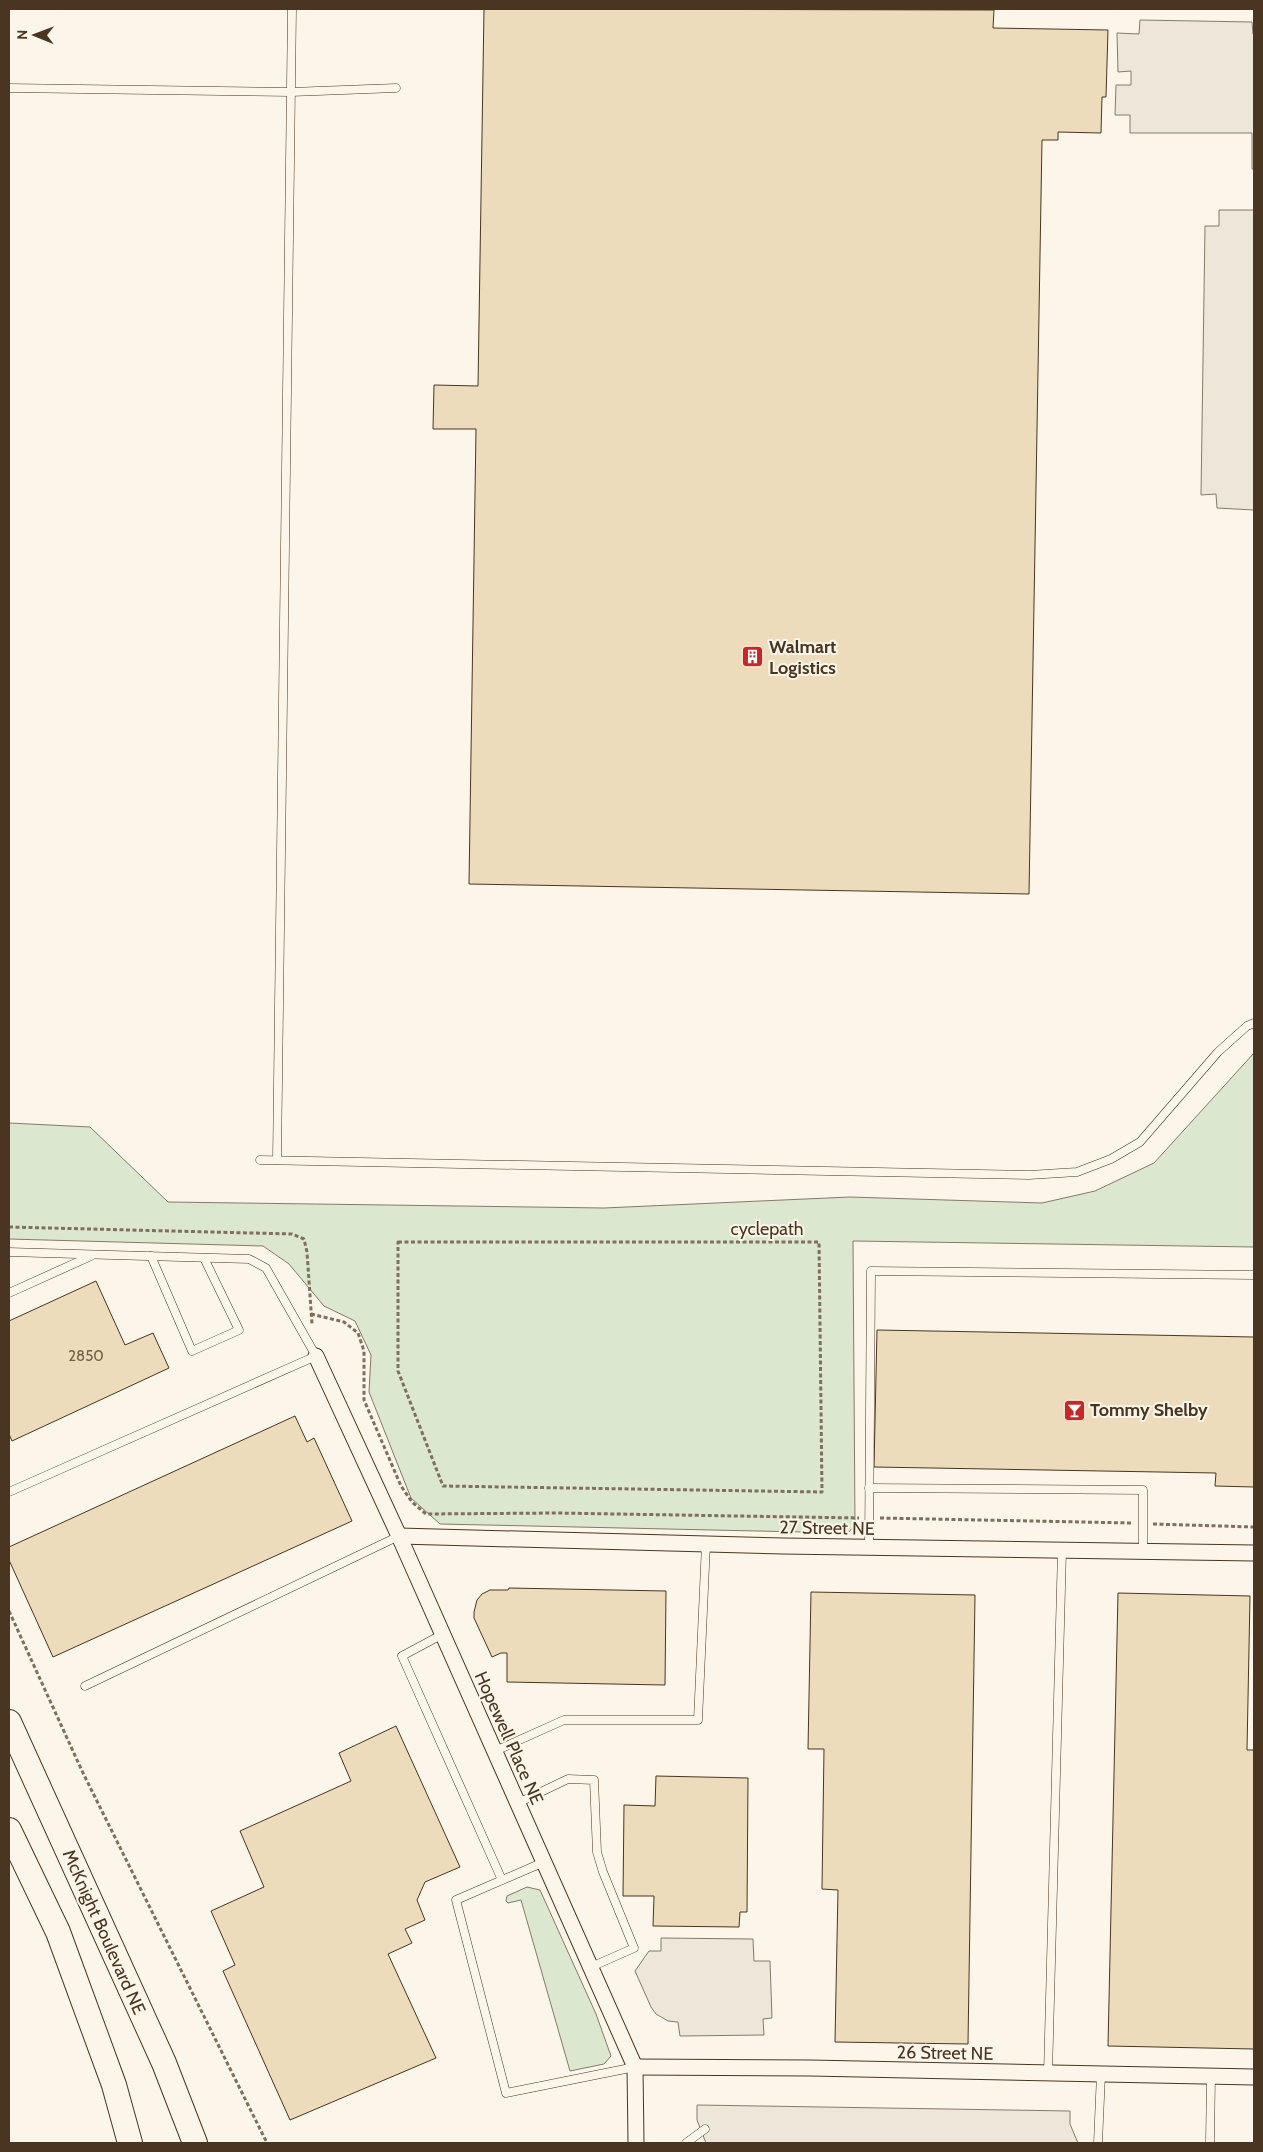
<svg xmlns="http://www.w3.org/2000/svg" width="1263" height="2152" font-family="Cabin,sans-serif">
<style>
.green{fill:#dce7d0;stroke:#887966}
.parking{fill:#ede7d9;stroke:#887966}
.building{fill:#ecdcbc;stroke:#4a3520}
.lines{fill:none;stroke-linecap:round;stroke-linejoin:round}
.service-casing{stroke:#4a3520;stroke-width:9}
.minor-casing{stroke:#4a3520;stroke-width:17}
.primary-casing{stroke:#4a3520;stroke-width:26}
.path{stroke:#7f6f5c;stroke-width:3;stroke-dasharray:4 2.5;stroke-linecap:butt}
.service{stroke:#fbf6e9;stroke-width:8}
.minor{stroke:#fbf6e9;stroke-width:15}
.primary{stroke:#fbf6e9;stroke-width:24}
.labels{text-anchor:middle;stroke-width:4;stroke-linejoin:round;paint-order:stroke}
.number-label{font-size:15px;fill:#725f47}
.poi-label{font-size:18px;font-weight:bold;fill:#4a3520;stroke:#fbf6e9;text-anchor:start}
.street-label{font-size:18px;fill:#4a3520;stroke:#fbf6e9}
</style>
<rect width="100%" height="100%" fill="#fbf6e9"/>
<g class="green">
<polygon points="1254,1053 1254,1247 853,1241 855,1525 848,1533 440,1524 411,1498 369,1392 371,1355 355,1321 324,1306 289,1264 263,1246 9,1239 9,1123 90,1127 168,1202 604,1208 850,1197 1042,1203 1095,1191 1154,1163"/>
<polygon points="527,1887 540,1890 596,2014 611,2056 604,2064 570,2071 521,1900 508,1903 506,1901 507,1896"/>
</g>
<g class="parking">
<polygon points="1140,20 1252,22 1253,34 1254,35 1254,169 1252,169 1252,133 1130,133 1130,115 1115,115 1116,85 1131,85 1131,71 1118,72 1117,33 1139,34"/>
<polygon points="1219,210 1254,210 1254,510 1217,508 1216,494 1201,495 1205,226 1219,226"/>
<polygon points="661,1938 753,1939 754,1961 770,1961 772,2018 763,2019 764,2035 680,2036 678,2022 668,2021 656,2014 651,2007 635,1971 649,1951 661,1951"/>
<polygon points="697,2105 1070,2111 1070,2124 1078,2143 706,2143 697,2120"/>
</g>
<g class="building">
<polygon points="484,9 994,10 993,28 1108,30 1106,97 1102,97 1101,133 1058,132 1058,140 1042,140 1029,894 469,884 476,429 433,429 434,385 478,386"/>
<polygon points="96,1281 125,1345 153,1333 169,1368 12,1441 9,1434 9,1321"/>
<polygon points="877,1330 1254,1337 1254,1487 1215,1486 1216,1473 874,1467"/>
<polygon points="295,1416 307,1442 314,1438 352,1521 53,1657 9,1560 9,1547"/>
<polygon points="509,1588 666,1591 665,1685 507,1682 507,1653 501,1653 492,1657 474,1618 474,1612 477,1600 482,1594 490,1590 508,1590"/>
<polygon points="811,1592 975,1595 968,2044 835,2042 838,1890 822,1889 824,1749 808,1749"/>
<polygon points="1118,1593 1250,1596 1247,1750 1254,1750 1254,2049 1108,2046"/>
<polygon points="396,1726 460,1867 425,1882 417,1900 425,1920 405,1929 412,1943 388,1954 436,2058 290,2120 223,1971 235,1965 211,1911 264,1887 240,1831 351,1781 339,1753"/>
<polygon points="656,1776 748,1778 747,1912 740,1912 739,1927 653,1926 654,1896 623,1896 624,1805 655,1806"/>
</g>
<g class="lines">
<defs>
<g id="service">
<polyline points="9,88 291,92 396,88"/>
<polyline points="260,1160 1029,1175 1077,1172 1111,1159 1140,1142 1218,1052 1247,1026 1254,1023"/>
<polyline points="277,1160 292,9"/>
<polyline points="9,1252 249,1259 266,1268 316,1356 9,1492"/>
<polyline points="151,1256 192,1351 239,1330 204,1258"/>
<polyline points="9,1293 91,1256"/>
<polyline points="869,1488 1143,1490 1143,1551"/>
<polyline points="869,1548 871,1271 1254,1275"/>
<polyline points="443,1634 402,1656 502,1880"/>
<polyline points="85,1686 399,1536"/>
<polyline points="495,1751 564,1720 698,1720 706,1544"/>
<polyline points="518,1803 568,1779 594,1780 597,1852 603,1872 634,1948 591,1967"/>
<polyline points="544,1862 456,1900 506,2093 635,2067"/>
<polyline points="1048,2074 1062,1550"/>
<polyline points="1210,2142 1211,2076"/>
<polyline points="686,2143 705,2129"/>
<polyline points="1098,2143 1101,2074"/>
</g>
<g id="minor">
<polyline points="316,1356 399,1536 635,2067 636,2143"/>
<polyline points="399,1536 783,1546 1254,1553"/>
<polyline points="635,2067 810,2068 1254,2077"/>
</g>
<g id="primary">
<polyline points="9,1722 164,2063 195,2143"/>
<polyline points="9,1830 58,1932 114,2085 130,2143"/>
</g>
</defs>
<use href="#service" class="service-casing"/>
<use href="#minor" class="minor-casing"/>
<use href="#primary" class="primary-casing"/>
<g class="path">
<polyline points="9,1227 292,1234 304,1239 307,1252 312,1324"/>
<polygon points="398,1242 819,1242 822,1492 443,1486 398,1371"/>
<polyline points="311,1314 344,1322 358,1333 364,1351 364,1400 401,1486 412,1502 426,1514 556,1513 859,1518"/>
<polyline points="880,1518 1132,1523"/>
<polyline points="1153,1524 1254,1527"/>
<polyline points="9,1611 83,1773 267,2143"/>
</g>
<use href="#service" class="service"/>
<use href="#minor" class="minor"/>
<use href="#primary" class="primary"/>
</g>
<defs>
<symbol id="building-square" viewBox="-11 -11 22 22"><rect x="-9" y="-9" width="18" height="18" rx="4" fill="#c62828" stroke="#fbf6e9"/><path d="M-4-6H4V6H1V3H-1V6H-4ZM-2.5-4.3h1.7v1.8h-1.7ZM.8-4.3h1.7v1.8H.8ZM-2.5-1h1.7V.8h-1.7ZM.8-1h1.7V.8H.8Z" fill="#fff"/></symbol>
<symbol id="bar-square" viewBox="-11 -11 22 22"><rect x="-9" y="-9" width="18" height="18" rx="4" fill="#c62828" stroke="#fbf6e9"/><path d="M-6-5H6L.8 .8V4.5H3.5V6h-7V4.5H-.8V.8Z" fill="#fff"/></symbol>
</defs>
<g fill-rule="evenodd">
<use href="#building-square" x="740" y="644" width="25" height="25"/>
<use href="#bar-square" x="1062" y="1398" width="25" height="25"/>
</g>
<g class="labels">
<g class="number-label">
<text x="86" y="1361">2850</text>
</g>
<g class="poi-label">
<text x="769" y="653">Walmart<tspan x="769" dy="21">Logistics</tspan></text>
<text x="1090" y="1416">Tommy Shelby</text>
</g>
<g class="street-label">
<text x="767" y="1235">cyclepath</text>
<text transform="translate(827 1528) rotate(1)" y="6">27 Street NE</text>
<text transform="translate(509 1738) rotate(66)" y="6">Hopewell Place NE</text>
<text transform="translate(104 1932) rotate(66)" y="6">McKnight Boulevard NE</text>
<text transform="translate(945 2053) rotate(1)" y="6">26 Street NE</text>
</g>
</g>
<rect width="1263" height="2152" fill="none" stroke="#4a3520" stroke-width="20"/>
<g transform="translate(35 35) rotate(271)" stroke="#fbf6e9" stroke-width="4" paint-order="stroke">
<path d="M0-4L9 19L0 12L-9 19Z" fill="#4a3520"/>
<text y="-8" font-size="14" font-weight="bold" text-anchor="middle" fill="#4a3520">N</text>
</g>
</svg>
